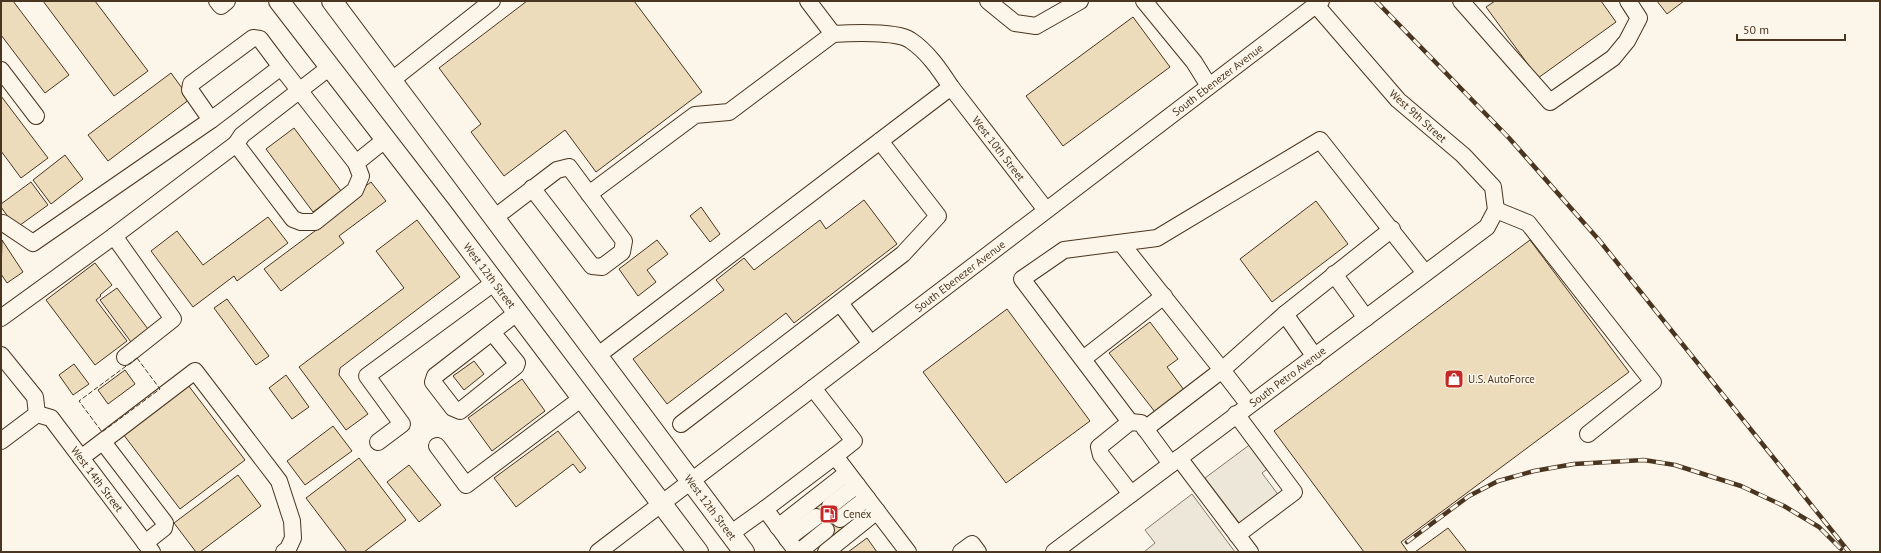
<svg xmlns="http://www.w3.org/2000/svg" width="1881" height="553" font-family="'PT Sans',sans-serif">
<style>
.parking{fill:#ede7d9;stroke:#887966}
.building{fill:#ecdcbc;stroke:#4a3520}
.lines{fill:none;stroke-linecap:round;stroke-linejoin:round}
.minor-casing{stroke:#4a3520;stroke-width:18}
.major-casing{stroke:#4a3520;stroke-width:22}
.minor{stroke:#fbf6e9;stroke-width:16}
.major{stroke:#fbf6e9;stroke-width:20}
.rail-casing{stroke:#4a3520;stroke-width:4.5}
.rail{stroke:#fbf6e9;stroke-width:3;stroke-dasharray:9;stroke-linecap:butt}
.fence{stroke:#4a3520;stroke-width:1;stroke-dasharray:5 2;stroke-linecap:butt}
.labels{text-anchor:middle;stroke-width:3;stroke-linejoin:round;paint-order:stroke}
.street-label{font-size:11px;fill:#4a3520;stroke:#fbf6e9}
.poi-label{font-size:11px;fill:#4a3520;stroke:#fbf6e9;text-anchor:start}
</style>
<rect width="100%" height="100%" fill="#fbf6e9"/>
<g class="parking">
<polygon points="1252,443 1270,467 1262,473 1285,504 1247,533 1205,478"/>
<polygon points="1192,494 1235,552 1144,552 1155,543 1145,530"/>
</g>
<g class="building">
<polygon points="1,1 13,1 69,75 45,93 1,35"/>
<polygon points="43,1 95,1 148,71 114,96"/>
<polygon points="527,1 634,1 702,92 596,172 565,130 504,176 471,132 481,124 439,68"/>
<polygon points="1495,1 1601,1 1616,22 1538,78 1486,7"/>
<polygon points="1657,1 1684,1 1667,14"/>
<polygon points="1133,17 1170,67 1063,146 1026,96"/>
<polygon points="171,73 190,99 108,161 88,135"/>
<polygon points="1,96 48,158 21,178 1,151"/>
<polygon points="294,128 341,191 313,212 266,149"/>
<polygon points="65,155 83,179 51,204 33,180"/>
<polygon points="31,182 48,205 16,228 1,207 1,204"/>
<polygon points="371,182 386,201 339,236 344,243 281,291 264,269 327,222 324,217"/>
<polygon points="864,200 897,244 794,323 786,313 667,404 633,359 724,290 716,280 744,258 754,270 820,220 826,229"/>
<polygon points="1316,201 1348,244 1272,302 1240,259"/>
<polygon points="701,207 720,234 710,242 690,216"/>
<polygon points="268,217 288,243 237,281 234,276 193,307 151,251 177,231 203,265"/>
<polygon points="417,220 460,277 340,368 339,375 368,414 346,430 299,367 404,288 376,251"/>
<polygon points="2,240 23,272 7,283 1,274"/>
<polygon points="657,240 668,254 647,270 656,282 638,296 619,269"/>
<polygon points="1530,240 1629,372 1401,542 1408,552 1364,552 1274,431"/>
<polygon points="95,263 112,285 100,295 101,296 96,300 127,341 95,365 46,300"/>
<polygon points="117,288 148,329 131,342 100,300"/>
<polygon points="227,299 269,356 256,365 214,308"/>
<polygon points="1007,309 1090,421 1006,483 923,372"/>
<polygon points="1150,322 1178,359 1167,367 1184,390 1155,412 1109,353"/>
<polygon points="474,361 484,374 464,390 453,376"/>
<polygon points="74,364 89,384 73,395 59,375"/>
<polygon points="125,370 135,384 108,404 98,390"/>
<polygon points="286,375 309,407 292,419 269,388"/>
<polygon points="522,379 545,411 492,451 468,418"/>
<polygon points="188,385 245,460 180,509 123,434"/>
<polygon points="333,426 352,451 305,485 287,461"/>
<polygon points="558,431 586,468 580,473 573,464 516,507 494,478"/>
<polygon points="359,458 406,520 364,552 347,552 306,498"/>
<polygon points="409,465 441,505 419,522 387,482"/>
<polygon points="238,475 261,506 200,552 196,552 174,523"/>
<polygon points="822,495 846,525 831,537 808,506"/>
<polygon points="1448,528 1467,552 1415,552"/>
<polygon points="867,538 877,552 848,552"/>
</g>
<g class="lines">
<defs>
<g id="minor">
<polyline points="217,1 221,6 227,1"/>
<path id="s1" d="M808,1L833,34C850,33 897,31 910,40C927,51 940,70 951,87L1046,210"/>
<polyline points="988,1 1015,23 1036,26 1080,1"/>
<polyline points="1144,1 1194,62 1209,86"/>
<polyline points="1461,1 1550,102 1613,58 1627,41 1639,18 1628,1"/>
<polyline points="1,70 36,116"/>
<polyline points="392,80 492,1"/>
<polyline points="211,120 190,90 191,84 253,38 260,39 281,67"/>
<polyline points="356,163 386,139"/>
<polyline points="589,194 695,115 729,112 833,34"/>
<polyline points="1496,210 1528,223 1653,382 1588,434"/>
<polyline points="494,218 557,170 569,167 624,241 622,252 602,267 592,266 532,188"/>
<polyline points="1,224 3,223 33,243 211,120 281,67 356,163 361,176 355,190 315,222 301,222 293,219 236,144 242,135 330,67"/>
<polyline points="1121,243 1222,370 1285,314 1315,357"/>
<polyline points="1334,274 1366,318"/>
<polyline points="840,303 871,344"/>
<polyline points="1285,314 1392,229"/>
<polyline points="1,318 114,236"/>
<polyline points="492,332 517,363 516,366 460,411 453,408 433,382 435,376 518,312"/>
<polyline points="1,355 35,397 37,414"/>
<polyline points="597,356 951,87"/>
<polyline points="125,357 173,319 114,236 236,144"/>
<polyline points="1083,359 1164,296"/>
<polyline points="813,388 854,441 835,456"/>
<path id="s2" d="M37,414L51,418L152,552"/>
<polyline points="1236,414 1294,492 1237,535"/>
<polyline points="1130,422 1022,279 1064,250 1157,238 1320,140 1425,273"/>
<polyline points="681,424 903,254 938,216 880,141"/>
<polyline points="1145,429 1222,370 1249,405"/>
<polyline points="1,441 37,414"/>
<polyline points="103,442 165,523 164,528 145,543"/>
<polyline points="378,442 402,424 367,376 495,282"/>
<polyline points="437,446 466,485 582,398"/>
<polyline points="81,458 195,371 279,481 292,521 293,538 288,549 284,552"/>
<polyline points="1179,458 1250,552"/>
<polyline points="1131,494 1101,455 1099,447 1130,422 1141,423 1171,464"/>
<polyline points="830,506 857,485"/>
<polyline points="765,509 835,456 908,552"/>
<polyline points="840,519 867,498"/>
<polyline points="778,527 847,473"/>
<polyline points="730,534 765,509 797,552"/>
<polyline points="787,539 816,517"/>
<path id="s3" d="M598,552L1321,1"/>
<polyline points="799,552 826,530"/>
<polyline points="826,552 877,511"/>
<polyline points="961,552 972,544 978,552"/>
<path id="s4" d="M1054,552L1487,227L1496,210L1493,187L1463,155L1398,100L1316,5"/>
</g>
<g id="major">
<path id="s5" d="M279,1L441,211L698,552"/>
<path id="s6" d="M332,1L744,552"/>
</g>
</defs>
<use href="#minor" class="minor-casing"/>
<use href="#major" class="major-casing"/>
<use href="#minor" class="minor"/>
<use href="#major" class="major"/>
<defs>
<g id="rail">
<polyline points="1376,1 1509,138 1599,240 1849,552"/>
<polyline points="1407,542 1469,496 1498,481 1534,471 1574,464 1644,460 1675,465 1741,486 1784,506 1819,527 1841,549"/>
</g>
</defs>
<use href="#rail" class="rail-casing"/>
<use href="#rail" class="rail"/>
<polygon class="fence" points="137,358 160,389 102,432 79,401"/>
</g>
<defs>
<symbol id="shop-square" viewBox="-11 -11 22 22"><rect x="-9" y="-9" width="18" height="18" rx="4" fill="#c62828" stroke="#fbf6e9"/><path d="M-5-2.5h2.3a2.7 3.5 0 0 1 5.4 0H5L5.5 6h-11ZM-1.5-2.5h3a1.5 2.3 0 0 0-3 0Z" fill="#fff"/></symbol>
<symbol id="fuel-square" viewBox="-11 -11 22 22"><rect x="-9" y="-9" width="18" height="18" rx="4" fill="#c62828" stroke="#fbf6e9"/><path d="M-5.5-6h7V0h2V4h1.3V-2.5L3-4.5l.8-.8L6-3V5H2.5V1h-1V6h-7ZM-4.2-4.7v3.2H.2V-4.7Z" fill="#fff"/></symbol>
</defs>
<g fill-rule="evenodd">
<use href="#shop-square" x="1443" y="368" width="22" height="22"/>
<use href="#fuel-square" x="818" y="503" width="22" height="22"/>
</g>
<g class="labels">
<g class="street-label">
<text dy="4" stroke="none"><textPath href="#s3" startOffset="779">South Ebenezer Avenue</textPath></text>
<text transform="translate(1418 116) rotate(42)" y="4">West 9th Street</text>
<text dy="4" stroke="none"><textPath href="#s1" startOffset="260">West 10th Street</textPath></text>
<text dy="4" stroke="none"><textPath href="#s5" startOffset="346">West 12th Street</textPath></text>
<text dy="4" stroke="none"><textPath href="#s3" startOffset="455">South Ebenezer Avenue</textPath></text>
<text dy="4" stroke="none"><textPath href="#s4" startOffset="292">South Petro Avenue</textPath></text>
<text dy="4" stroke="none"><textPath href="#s2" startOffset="91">West 14th Street</textPath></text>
<text dy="4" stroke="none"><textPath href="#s6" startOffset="632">West 12th Street</textPath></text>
</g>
<g class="poi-label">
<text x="1468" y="383">U.S. AutoForce</text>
<text x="843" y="518">Cenex</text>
</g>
</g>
<rect width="1881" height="553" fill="none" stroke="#4a3520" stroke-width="4"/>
<path d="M1737 34v6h108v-6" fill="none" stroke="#4a3520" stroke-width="2"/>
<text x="1743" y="34" font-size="12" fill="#4a3520" stroke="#fbf6e9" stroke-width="3" paint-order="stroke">50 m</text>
</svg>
